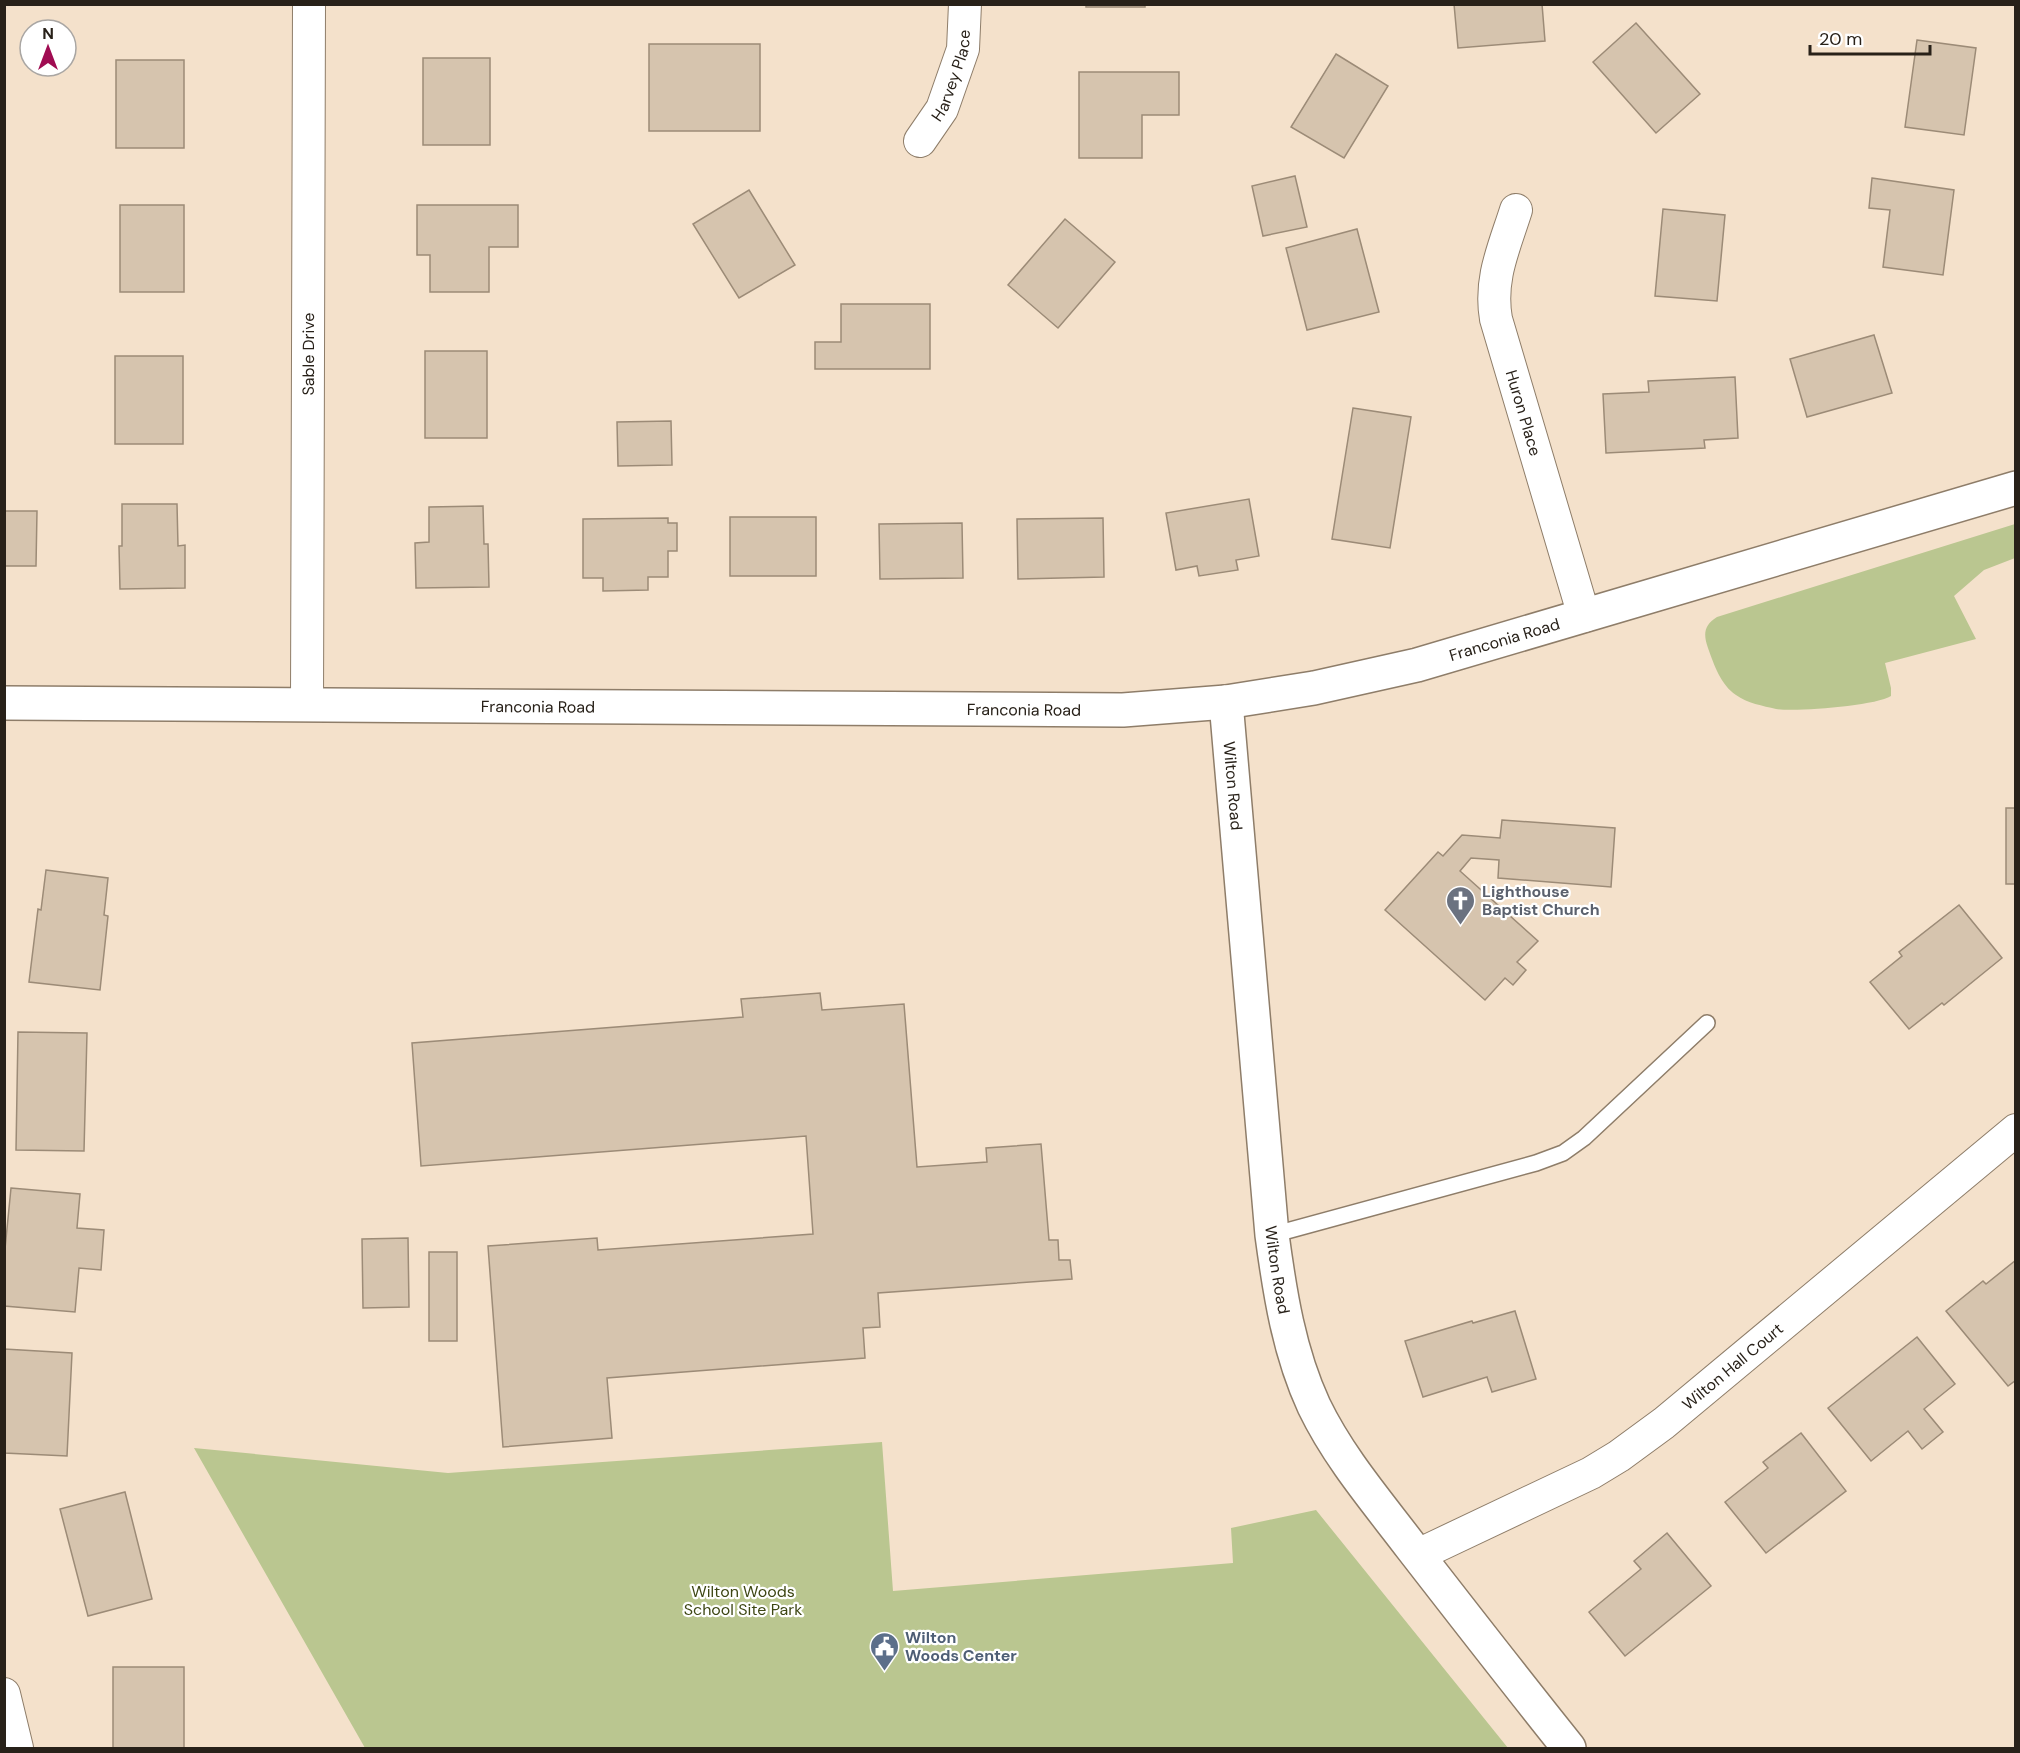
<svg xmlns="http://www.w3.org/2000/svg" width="2020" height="1753" font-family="'DM Sans',sans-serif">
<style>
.green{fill:#bac690}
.building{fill:#d6c4ae;stroke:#9c8b77;stroke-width:1.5}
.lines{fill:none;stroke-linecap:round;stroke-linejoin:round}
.lane-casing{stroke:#8e7d69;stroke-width:18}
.street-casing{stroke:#8e7d69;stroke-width:34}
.secondary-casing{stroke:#8e7d69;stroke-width:36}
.lane{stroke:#fff;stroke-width:15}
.street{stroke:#fff;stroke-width:32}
.secondary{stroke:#fff;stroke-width:33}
.labels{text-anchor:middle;stroke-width:4.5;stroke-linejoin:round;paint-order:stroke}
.street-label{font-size:16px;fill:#282119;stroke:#fff}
.worship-label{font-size:16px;font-weight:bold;fill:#5b616d;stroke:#fff;text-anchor:start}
.park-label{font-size:16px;fill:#3d4613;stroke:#fff}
.service-label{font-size:16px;font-weight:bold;fill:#4e5e75;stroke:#fff;text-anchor:start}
</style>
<rect width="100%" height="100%" fill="#f4e1cb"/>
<g class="green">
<path d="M2015,524V558L1984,570L1954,596L1976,639L1885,663L1891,688V696C1875,706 1796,712 1776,709C1763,706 1747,703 1736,695C1721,685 1714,665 1708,648C1703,634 1704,625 1717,617Z"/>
<polygon points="882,1442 893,1591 1233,1563 1231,1528 1316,1510 1508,1748 365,1748 194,1448 448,1473"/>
</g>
<g class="building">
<rect x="1086" y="4" width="59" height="3"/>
<polygon points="1454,4 1542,4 1545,41 1458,48"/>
<polygon points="1636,23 1700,94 1656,133 1593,62"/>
<polygon points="1917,40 1976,48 1964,135 1905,127"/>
<rect x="649" y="44" width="111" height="87"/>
<polygon points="1336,54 1388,86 1344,158 1291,127"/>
<rect x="423" y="58" width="67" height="87"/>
<rect x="116" y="60" width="68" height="88"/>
<polygon points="1079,72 1179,72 1179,115 1142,115 1142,158 1079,158"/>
<polygon points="1295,176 1307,227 1263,236 1252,186"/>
<polygon points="1872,178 1954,190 1943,275 1883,267 1890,210 1869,208"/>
<polygon points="749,190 795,265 739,298 693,224"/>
<rect x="120" y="205" width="64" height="87"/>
<polygon points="417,205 518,205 518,247 489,247 489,292 430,292 430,255 417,255"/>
<polygon points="1663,209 1725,215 1717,301 1655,296"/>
<polygon points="1065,219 1115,262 1058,328 1008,285"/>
<polygon points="1357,229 1379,312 1307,330 1286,248"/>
<polygon points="841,304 930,304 930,369 815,369 815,342 841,342"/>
<polygon points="1874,335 1892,393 1807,417 1790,359"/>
<rect x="425" y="351" width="62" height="87"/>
<rect x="115" y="356" width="68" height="88"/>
<polygon points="1735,377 1738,438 1704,440 1705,448 1606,453 1603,394 1649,392 1648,381"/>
<polygon points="1353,408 1411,417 1390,548 1332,539"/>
<polygon points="671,421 672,465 618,466 617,422"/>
<polygon points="1249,499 1259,556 1236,560 1238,570 1199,576 1197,566 1176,570 1166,513"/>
<polygon points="122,504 177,504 178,546 185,545 185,588 120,589 119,546 122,546"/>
<polygon points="483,506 484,544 488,544 489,587 416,588 415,543 429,542 429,507"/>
<polygon points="4,511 37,511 36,566 4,566"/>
<rect x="730" y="517" width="86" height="59"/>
<polygon points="668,518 668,523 677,523 677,551 668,551 668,577 648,577 648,590 603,591 603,578 583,578 583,519"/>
<polygon points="1103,518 1104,577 1018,579 1017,519"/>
<polygon points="962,523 963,578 880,579 879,524"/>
<rect x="2006" y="808" width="10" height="76"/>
<polygon points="1502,820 1615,828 1611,887 1498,878 1499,860 1471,858 1460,871 1538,941 1517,962 1526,970 1513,985 1505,978 1485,1000 1385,910 1438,852 1443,856 1462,835 1500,838"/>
<polygon points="46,870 108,878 104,915 108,916 100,990 29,982 38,909 41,910"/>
<polygon points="1959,905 2002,958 1944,1005 1942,1003 1909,1029 1870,982 1902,956 1899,952"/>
<polygon points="820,993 822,1010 904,1004 917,1167 987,1162 986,1148 1041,1144 1049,1240 1058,1240 1059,1260 1070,1260 1072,1279 878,1293 880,1327 863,1328 865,1358 607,1378 612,1438 503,1447 488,1246 597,1238 598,1250 813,1234 806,1136 421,1166 412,1043 743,1017 741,999"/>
<polygon points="18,1032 87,1033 84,1151 16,1150"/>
<polygon points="11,1188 80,1194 77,1228 104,1230 101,1270 79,1268 75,1312 4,1306 4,1259"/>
<polygon points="408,1238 409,1307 363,1308 362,1239"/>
<rect x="429" y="1252" width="28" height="89"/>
<polygon points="2016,1260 2016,1380 2008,1386 1946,1311 1983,1281 1986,1284"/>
<polygon points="1515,1311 1536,1379 1492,1392 1487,1377 1423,1397 1405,1341 1472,1321 1473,1323"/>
<polygon points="1917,1337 1955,1384 1924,1409 1943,1432 1922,1449 1908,1431 1871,1461 1828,1408"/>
<polygon points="4,1349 72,1353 67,1456 4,1453"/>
<polygon points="1801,1433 1846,1491 1766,1553 1725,1502 1768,1468 1763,1462"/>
<polygon points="125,1492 152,1599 88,1616 60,1509"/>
<polygon points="1667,1533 1711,1586 1625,1656 1589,1612 1641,1569 1634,1561"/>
<rect x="113" y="1667" width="71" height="81"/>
</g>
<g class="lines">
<defs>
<polyline id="lane" points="1272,1235 1536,1163 1563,1153 1584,1138 1707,1023"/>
<g id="street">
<path id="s1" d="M920,141L942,109L963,49L965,4"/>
<path id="s2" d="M1516,210C1504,248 1489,279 1496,319L1584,616"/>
<path id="s3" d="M307,704L309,4"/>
<path id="s4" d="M1418,1555L1591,1473L1619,1456L1664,1423L2016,1130"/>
<polyline points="4,1694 17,1748"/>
</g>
<g id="secondary">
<path id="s5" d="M1226,702L1272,1235C1280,1294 1289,1352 1314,1406C1339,1458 1378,1503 1412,1548C1464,1615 1516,1682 1569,1748"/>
<path id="s6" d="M4,703L1123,710L1226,702L1314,688L1417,665L2016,488"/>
</g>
</defs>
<use href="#lane" class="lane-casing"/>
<use href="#street" class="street-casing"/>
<use href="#secondary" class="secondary-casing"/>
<use href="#lane" class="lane"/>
<use href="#street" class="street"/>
<use href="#secondary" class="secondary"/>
</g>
<defs>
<symbol id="church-pin" viewBox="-11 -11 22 30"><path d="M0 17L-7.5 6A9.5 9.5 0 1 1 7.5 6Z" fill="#6b7280" stroke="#fff"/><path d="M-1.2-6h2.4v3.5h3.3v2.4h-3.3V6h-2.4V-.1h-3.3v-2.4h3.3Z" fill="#fff"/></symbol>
<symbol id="civic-pin" viewBox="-11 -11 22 30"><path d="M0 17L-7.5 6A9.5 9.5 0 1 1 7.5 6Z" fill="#5c6f8a" stroke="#fff"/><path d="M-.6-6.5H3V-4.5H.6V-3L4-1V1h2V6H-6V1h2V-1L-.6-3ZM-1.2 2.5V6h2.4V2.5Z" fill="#fff"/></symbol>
</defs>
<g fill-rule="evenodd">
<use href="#church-pin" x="1444" y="884" width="33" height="45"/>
<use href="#civic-pin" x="868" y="1630" width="33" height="45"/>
</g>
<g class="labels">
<g class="street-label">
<text dy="6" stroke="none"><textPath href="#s1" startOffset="74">Harvey Place</textPath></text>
<text dy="6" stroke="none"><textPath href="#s3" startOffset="350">Sable Drive</textPath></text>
<text dy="6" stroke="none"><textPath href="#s2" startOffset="210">Huron Place</textPath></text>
<text dy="6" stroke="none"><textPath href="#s6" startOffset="1508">Franconia Road</textPath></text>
<text dy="6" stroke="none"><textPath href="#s6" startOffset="534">Franconia Road</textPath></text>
<text dy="6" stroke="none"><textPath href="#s6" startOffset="1020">Franconia Road</textPath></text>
<text dy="6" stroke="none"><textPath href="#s5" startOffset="84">Wilton Road</textPath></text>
<text dy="6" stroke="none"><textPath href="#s5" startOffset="570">Wilton Road</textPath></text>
<text dy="6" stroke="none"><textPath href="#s4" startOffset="369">Wilton Hall Court</textPath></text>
</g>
<g class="worship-label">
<text x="1482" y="897">Lighthouse<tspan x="1482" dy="18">Baptist Church</tspan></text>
</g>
<g class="park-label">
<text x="743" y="1597">Wilton Woods<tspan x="743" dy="18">School Site Park</tspan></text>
</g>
<g class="service-label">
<text x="905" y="1643">Wilton<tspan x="905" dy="18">Woods Center</tspan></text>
</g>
</g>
<rect width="2020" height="1753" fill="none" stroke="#282119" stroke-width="12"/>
<g transform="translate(48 48)"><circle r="28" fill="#ffffff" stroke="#a9a6a3" stroke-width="1.5"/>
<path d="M0-4.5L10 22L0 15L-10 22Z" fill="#a00c52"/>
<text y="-9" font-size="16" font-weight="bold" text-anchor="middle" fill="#282119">N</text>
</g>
<path d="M1810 45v9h120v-9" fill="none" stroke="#282119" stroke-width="3"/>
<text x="1819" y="45" font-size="18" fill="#282119" stroke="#ffffff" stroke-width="4.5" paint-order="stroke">20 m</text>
</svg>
